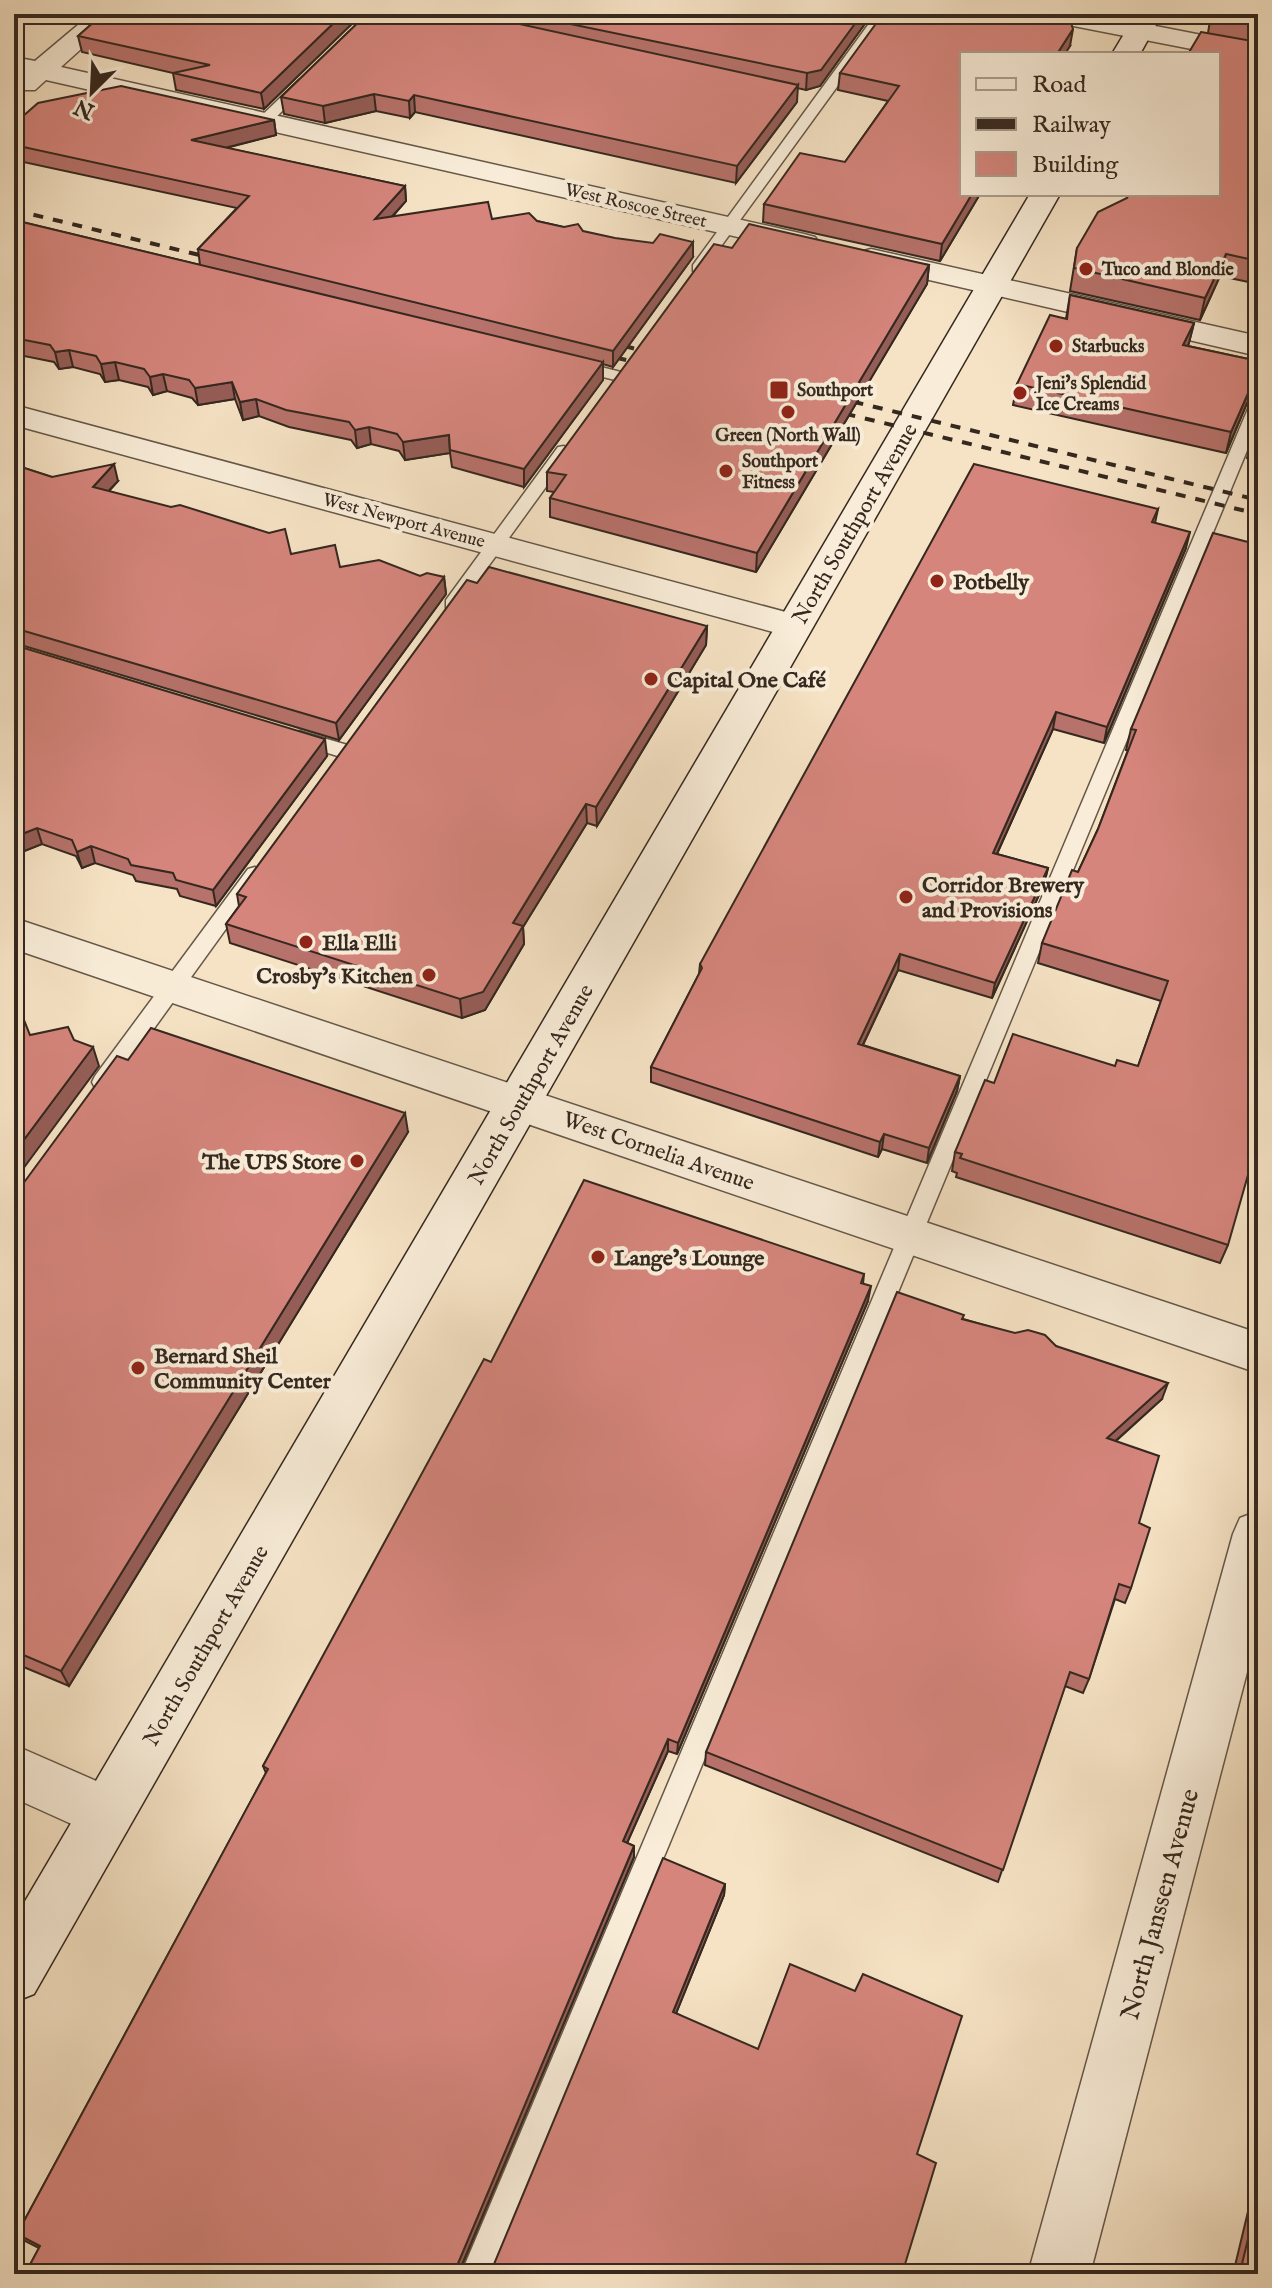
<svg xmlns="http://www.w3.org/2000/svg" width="1272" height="2288" font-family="'IM FELL English',serif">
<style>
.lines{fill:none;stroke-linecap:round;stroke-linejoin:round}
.lane-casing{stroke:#655748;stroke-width:3}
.street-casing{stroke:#655748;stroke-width:3}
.secondary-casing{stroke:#35281f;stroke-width:3}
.lane{fill:#f9edd9;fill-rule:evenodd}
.street{fill:#f9edd9;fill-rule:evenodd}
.secondary{fill:#f9edd9;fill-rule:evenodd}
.rail{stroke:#35281f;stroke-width:4;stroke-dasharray:10 10;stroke-linecap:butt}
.wall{fill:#b7726b;stroke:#35281f;stroke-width:2}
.shaded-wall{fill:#955d57;stroke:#35281f;stroke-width:2}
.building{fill:#d5857c;stroke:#35281f;stroke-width:2}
.poi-dot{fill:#8f2418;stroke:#f9edd9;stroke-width:3}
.labels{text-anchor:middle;stroke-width:8;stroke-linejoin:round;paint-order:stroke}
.far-street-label{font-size:18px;fill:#35281f;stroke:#f9edd9}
.far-poi-label{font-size:18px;font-weight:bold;fill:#35281f;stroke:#f9edd9;text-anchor:start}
.street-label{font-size:22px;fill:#35281f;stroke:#f9edd9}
.poi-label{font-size:22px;font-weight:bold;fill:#35281f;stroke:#f9edd9;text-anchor:start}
.near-street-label{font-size:26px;fill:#35281f;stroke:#f9edd9}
</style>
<rect width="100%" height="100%" fill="#f6e3c5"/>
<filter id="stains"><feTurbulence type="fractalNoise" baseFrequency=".0025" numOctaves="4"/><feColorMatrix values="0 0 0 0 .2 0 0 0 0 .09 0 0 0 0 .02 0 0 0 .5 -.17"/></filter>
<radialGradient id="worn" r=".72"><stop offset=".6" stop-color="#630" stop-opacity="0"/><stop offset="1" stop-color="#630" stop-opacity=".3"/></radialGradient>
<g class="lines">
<defs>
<g id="lane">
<polygon points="876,14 890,14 703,271 693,271 693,265"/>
<polygon points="299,80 311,83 269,124 259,124 259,118"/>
<polygon points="573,360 625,373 627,376 619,381 567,368 565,365"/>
<polygon points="1258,399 1258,424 491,2274 461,2274 1250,404"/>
<polygon points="564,446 572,451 458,608 446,608 446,600 558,447"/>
<polygon points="299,731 351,746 353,751 344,758 292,742 290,737"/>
<polygon points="255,867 265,874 262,879 111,1088 95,1088 92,1082 95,1076 248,869"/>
</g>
<g id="street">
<polygon points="91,14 120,14 61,67 804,234 815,237 819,243 815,249 804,252 46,80 35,90 15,90 14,80 20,74 14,73 14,57 35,61"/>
<polygon points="1040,14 1094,14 1258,46 1258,62 1053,22 1044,20"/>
<polygon points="871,249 1258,336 1258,356 860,264 856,258 860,252"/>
<polygon points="14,405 808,618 813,626 808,634 795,638 14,425"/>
<polygon points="14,918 1258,1333 1258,1373 14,949"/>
<polygon points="1258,1511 1258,1630 1090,2274 1028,2274 1233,1534 1240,1518"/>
<polygon points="14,1745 126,1794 134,1813 126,1832 107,1840 14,1798"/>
</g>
<g id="secondary">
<polygon points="1136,14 1162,14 1140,54 1112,54"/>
<polygon points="1030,194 1060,194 34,1994 14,2002 14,1920"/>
</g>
</defs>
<use href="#lane" class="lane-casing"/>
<use href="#street" class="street-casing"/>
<use href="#secondary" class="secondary-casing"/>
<use href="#lane" class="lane"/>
<use href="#street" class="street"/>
<use href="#secondary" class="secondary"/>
<g class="rail">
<polyline points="14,210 220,260"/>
<polyline points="605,341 659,355"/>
<polyline points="597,353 651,366"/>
<polyline points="834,397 1258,500"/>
<polyline points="826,409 1258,514"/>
</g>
</g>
<g class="wall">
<polygon points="103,14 362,14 264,109 176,90 173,73 82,52 78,36"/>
<polygon points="367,14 872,14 820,86 806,90 797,88 797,102 736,183 415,112 410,118 376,111 325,123 284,114 281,97"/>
<polygon points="1211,14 1258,14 1258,284 1220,276 1200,320 1070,291 1077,248 1127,198 1218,194 1208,33"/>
<polygon points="1070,46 962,194 980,194 940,261 763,222 764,204 845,162 888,101 838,90 840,73"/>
<polygon points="274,120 276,135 226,148 405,186 406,201 393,216 537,221 693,257 613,367 603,364 603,380 524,487 452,467 450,453 405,460 399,451 371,444 357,448 351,440 289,427 259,416 243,420 235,399 198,405 192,398 167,391 153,395 148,387 119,380 105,382 100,374 73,367 59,369 54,362 14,354 14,220 200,265 198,249 237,208 14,160 14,124"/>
<polygon points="732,248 929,265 927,284 756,572 550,517 550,498 554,492 547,491 547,472"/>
<polygon points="1070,295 1194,323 1188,346 1258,361 1258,396 1247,403 1226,453 1013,405 1017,384 1066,319"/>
<polygon points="1258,424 1258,477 1251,476 1255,460 1247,458 1253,437"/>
<polygon points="14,461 21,467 52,477 118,481 109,491 291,554 340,567 420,576 444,577 446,594 339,740 14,643"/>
<polygon points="1158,509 1155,523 1186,548 1104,743 1053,729 997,854 1048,868 1044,884 992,998 898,970 863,1045 960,1076 957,1091 927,1163 882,1149 878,1157 651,1082 651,1067 699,974 700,964"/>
<polygon points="1248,542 1228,1245 1220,1263 956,1177 957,1173 952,1171 955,1152 994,1083 1115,1066 1138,1066 1161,1001 1038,963 1042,943 1078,872 1098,829 1128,750 1126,750 1131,729"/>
<polygon points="707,626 706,645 597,826 587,823 523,927 524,944 485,1010 462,1018 230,943 226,924 239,906 237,894"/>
<polygon points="14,645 327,756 216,906 180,896 177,889 136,881 133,875 95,863 82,868 76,856 42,844 22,852 17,837 14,836"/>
<polygon points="128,1060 408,1132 69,1686 14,1663 14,1193 17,1192"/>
<polygon points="864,1274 863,1284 868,1301 677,1754 668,1751 627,1843 634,1846 634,1857 461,2268 492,2269 725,1884 724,1895 676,2013 917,2154 902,2274 25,2274 39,2248 25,2241 17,2234 266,1773 263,1766 491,1362"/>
<polygon points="963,1319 1056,1346 1162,1399 1116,1441 1139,1523 1131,1588 1125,1603 1115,1599 1089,1679 1083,1693 1065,1686 998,1882 705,1765 706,1752"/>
<polygon points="1258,2170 1258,2274 1233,2274"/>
</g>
<g class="shaded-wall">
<polygon points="14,14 35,14 14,30"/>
<polygon points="343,14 362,14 264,109 261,93"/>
<polygon points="862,14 872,14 820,86 806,90 807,73"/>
<polygon points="1073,29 1070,46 1065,54 1057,54"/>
<polygon points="798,85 797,102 736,183 737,166"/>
<polygon points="374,94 376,111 325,123 323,106"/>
<polygon points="414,95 415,112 410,118 409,101"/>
<polygon points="274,120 276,135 193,156 191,140"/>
<polygon points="405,186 406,201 376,234 375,219"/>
<polygon points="972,194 980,194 940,261 942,244"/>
<polygon points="693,242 693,257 613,367 613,351"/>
<polygon points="1226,254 1220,276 1200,320 1205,298"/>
<polygon points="929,265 927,284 756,572 757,553"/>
<polygon points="1194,323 1189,343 1179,366 1183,345"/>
<polygon points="69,350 73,367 59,369 55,352"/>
<polygon points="115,362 119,380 105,382 101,364"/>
<polygon points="603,362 603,380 524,487 524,469"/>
<polygon points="163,374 167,391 153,395 150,377"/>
<polygon points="1258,379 1258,396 1247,403 1226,453 1231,432 1253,382"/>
<polygon points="232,382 235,399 198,405 195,388"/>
<polygon points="256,399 259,416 243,420 240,402"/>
<polygon points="369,427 371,444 357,448 355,430"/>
<polygon points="449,435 450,453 405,460 403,442"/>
<polygon points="114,464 118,481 97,503 93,487"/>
<polygon points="1190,532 1186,548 1104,743 1107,727"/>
<polygon points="444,577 446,594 339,740 336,723"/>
<polygon points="707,626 706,645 597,826 596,807"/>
<polygon points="1056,712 1053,729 990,869 993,853"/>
<polygon points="325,739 327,756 216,906 213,890"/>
<polygon points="586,804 587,823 523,927 524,944 485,1010 462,1018 460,999 513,923"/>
<polygon points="37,828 42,844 22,852 17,836"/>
<polygon points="91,846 95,863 82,868 77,852"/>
<polygon points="1048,868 1044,884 992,998 995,983"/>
<polygon points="900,954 898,970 856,1059 858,1044"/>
<polygon points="93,1047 99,1066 14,1181 14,1153"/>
<polygon points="960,1076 957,1091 927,1163 929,1148"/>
<polygon points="405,1113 408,1132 69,1686 61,1671"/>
<polygon points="884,1134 882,1149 878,1157 880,1142"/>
<polygon points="871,1286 868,1301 677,1754 678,1743"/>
<polygon points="1168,1383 1162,1399 1102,1453 1107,1438"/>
<polygon points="668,1739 668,1751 623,1852 623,1841"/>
<polygon points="634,1846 634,1857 458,2274 456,2268"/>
<polygon points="725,1884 724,1895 673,2021 673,2012"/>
</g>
<g class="building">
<polygon points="103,14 343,14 261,93 173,73 210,65 78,36"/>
<polygon points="367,14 474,14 798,85 737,166 414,95 409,101 374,94 323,106 281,97"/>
<polygon points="522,14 862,14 821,70 807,73"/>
<polygon points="883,14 1068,14 1073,29 1057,54 962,54 962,194 972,194 942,244 764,204 800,153 845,162 899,86 840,73"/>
<polygon points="1224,14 1258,14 1258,21"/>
<polygon points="1201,32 1258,42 1258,261 1226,254 1205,298 1074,268 1077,248 1098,212 1127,198 1129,194 1218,194 1218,54 1188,54"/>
<polygon points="121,86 274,120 191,140 405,186 375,219 488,202 492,219 529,213 537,221 564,227 578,224 583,231 615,238 653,243 660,234 693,242 613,351 198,249 249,196 14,145 14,124 38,103"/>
<polygon points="14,220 603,362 524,469 450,450 449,435 403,442 397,434 369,427 355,430 349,422 286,410 256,399 240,402 232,382 195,388 189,380 163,374 150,377 144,369 115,362 101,364 96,356 69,350 55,352 50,345 14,338"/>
<polygon points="749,224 929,265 757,553 550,498 566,475 547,472 714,244 732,248"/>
<polygon points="1070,295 1194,323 1183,345 1258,361 1258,379 1253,382 1231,432 1017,384 1050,315 1067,319"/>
<polygon points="1258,424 1258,439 1253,437"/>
<polygon points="14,461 19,462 21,467 52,477 114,464 93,487 171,507 180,505 269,533 285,529 291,554 335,545 340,567 379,560 420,576 427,573 444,577 336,723 14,628"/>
<polygon points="974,464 1158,509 1152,522 1190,532 1107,727 1056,712 993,853 1048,868 995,983 900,954 858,1044 960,1076 929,1148 884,1134 880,1142 651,1067 702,968 700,964"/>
<polygon points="1258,518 1258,1140 1228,1245 960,1158 962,1154 955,1152 985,1080 994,1083 1013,1034 1115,1066 1117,1060 1138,1066 1168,981 1042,943 1072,870 1078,872 1098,829 1136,730 1131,729 1213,533 1248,542"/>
<polygon points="489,567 707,626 596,807 586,804 513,923 523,926 483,992 460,999 226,924 246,897 237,894 467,580 477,583"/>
<polygon points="14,645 325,739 213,890 176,880 173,873 131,865 128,859 91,846 77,852 72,840 37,828 17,836 14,822"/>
<polygon points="20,1010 30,1035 68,1027 74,1040 93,1047 14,1153 14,1011"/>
<polygon points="151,1028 405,1113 61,1671 14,1651 14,1193 17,1192 117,1056 128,1060"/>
<polygon points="584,1180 864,1274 861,1283 871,1286 678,1743 668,1739 623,1841 634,1846 456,2268 492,2269 663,1858 725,1884 673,2012 758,2049 790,1964 855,1991 863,1974 962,2016 917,2154 936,2163 902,2274 25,2274 40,2246 17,2234 268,1769 263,1766 484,1359 491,1362"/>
<polygon points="897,1292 964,1315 962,1319 1015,1333 1028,1330 1045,1335 1056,1346 1168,1383 1107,1438 1159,1456 1139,1523 1150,1528 1131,1588 1119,1584 1089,1679 1070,1672 1003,1870 706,1752"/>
<polygon points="1258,2198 1258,2274 1255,2274 1241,2268"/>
</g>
<g class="poi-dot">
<circle cx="1086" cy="269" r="8"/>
<circle cx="1056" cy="346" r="8"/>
<rect x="769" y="380" width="20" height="20" rx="4"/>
<circle cx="1020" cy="393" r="8"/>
<circle cx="788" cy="412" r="8"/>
<circle cx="726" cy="471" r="8"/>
<circle cx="937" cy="581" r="8"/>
<circle cx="651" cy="679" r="8"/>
<circle cx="906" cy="897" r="8"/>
<circle cx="306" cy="942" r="8"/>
<circle cx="429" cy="975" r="8"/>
<circle cx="357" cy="1161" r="8"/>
<circle cx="598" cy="1257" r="8"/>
<circle cx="138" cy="1368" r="8"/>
</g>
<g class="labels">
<g class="far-street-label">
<text transform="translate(636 205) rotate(13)" y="6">West Roscoe Street</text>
<text transform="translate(404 520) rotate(15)" y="6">West Newport Avenue</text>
</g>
<g class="far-poi-label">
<text x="1102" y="275">Tuco and Blondie</text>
<text x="1072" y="352">Starbucks</text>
<text x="1036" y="389">Jeni's Splendid<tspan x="1036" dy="21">Ice Creams</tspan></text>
<text x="797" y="396">Southport</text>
<text x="788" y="441" text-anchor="middle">Green (North Wall)</text>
<text x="742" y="467">Southport<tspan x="742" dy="21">Fitness</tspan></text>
</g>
<g class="street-label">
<text transform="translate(854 523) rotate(-60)" y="8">North Southport Avenue</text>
<text transform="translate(530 1084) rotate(-60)" y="8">North Southport Avenue</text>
<text transform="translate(659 1150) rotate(19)" y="8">West Cornelia Avenue</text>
<text transform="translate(205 1645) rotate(-60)" y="8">North Southport Avenue</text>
</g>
<g class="poi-label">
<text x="953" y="589">Potbelly</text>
<text x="667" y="687">Capital One Café</text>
<text x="922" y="892">Corridor Brewery<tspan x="922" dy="25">and Provisions</tspan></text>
<text x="322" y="950">Ella Elli</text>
<text x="413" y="983" text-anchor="end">Crosby’s Kitchen</text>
<text x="341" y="1169" text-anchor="end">The UPS Store</text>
<text x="614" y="1265">Lange’s Lounge</text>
<text x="154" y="1363">Bernard Sheil<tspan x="154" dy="25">Community Center</tspan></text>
</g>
<g class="near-street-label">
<text transform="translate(1159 1904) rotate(-75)" y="9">North Janssen Avenue</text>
</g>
</g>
<rect width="1272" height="2288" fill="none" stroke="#f6e3c5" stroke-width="48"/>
<rect x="16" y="16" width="1240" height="2256" fill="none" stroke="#35281f" stroke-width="4"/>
<rect x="24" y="24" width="1224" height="2240" fill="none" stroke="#35281f" stroke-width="2"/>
<rect x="960" y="52" width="260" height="144" fill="#f9edd9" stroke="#ab9e8f" stroke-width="2"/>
<rect x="976" y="78" width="40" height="12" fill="#f9edd9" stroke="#ab9e8f" stroke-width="2"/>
<text x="1032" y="92" font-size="24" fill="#35281f">Road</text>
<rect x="976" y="118" width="40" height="12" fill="#35281f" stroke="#ab9e8f" stroke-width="2"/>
<text x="1032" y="132" font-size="24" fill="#35281f">Railway</text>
<rect x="976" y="152" width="40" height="24" fill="#d5857c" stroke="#ab9e8f" stroke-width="2"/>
<text x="1032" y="172" font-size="24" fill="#35281f">Building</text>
<g transform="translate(92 92) rotate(204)" stroke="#f9edd9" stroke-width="6" paint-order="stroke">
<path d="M0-6L14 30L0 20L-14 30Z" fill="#35281f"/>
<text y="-12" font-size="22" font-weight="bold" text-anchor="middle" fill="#35281f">N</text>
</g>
<rect width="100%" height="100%" filter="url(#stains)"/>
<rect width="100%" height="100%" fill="url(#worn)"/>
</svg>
